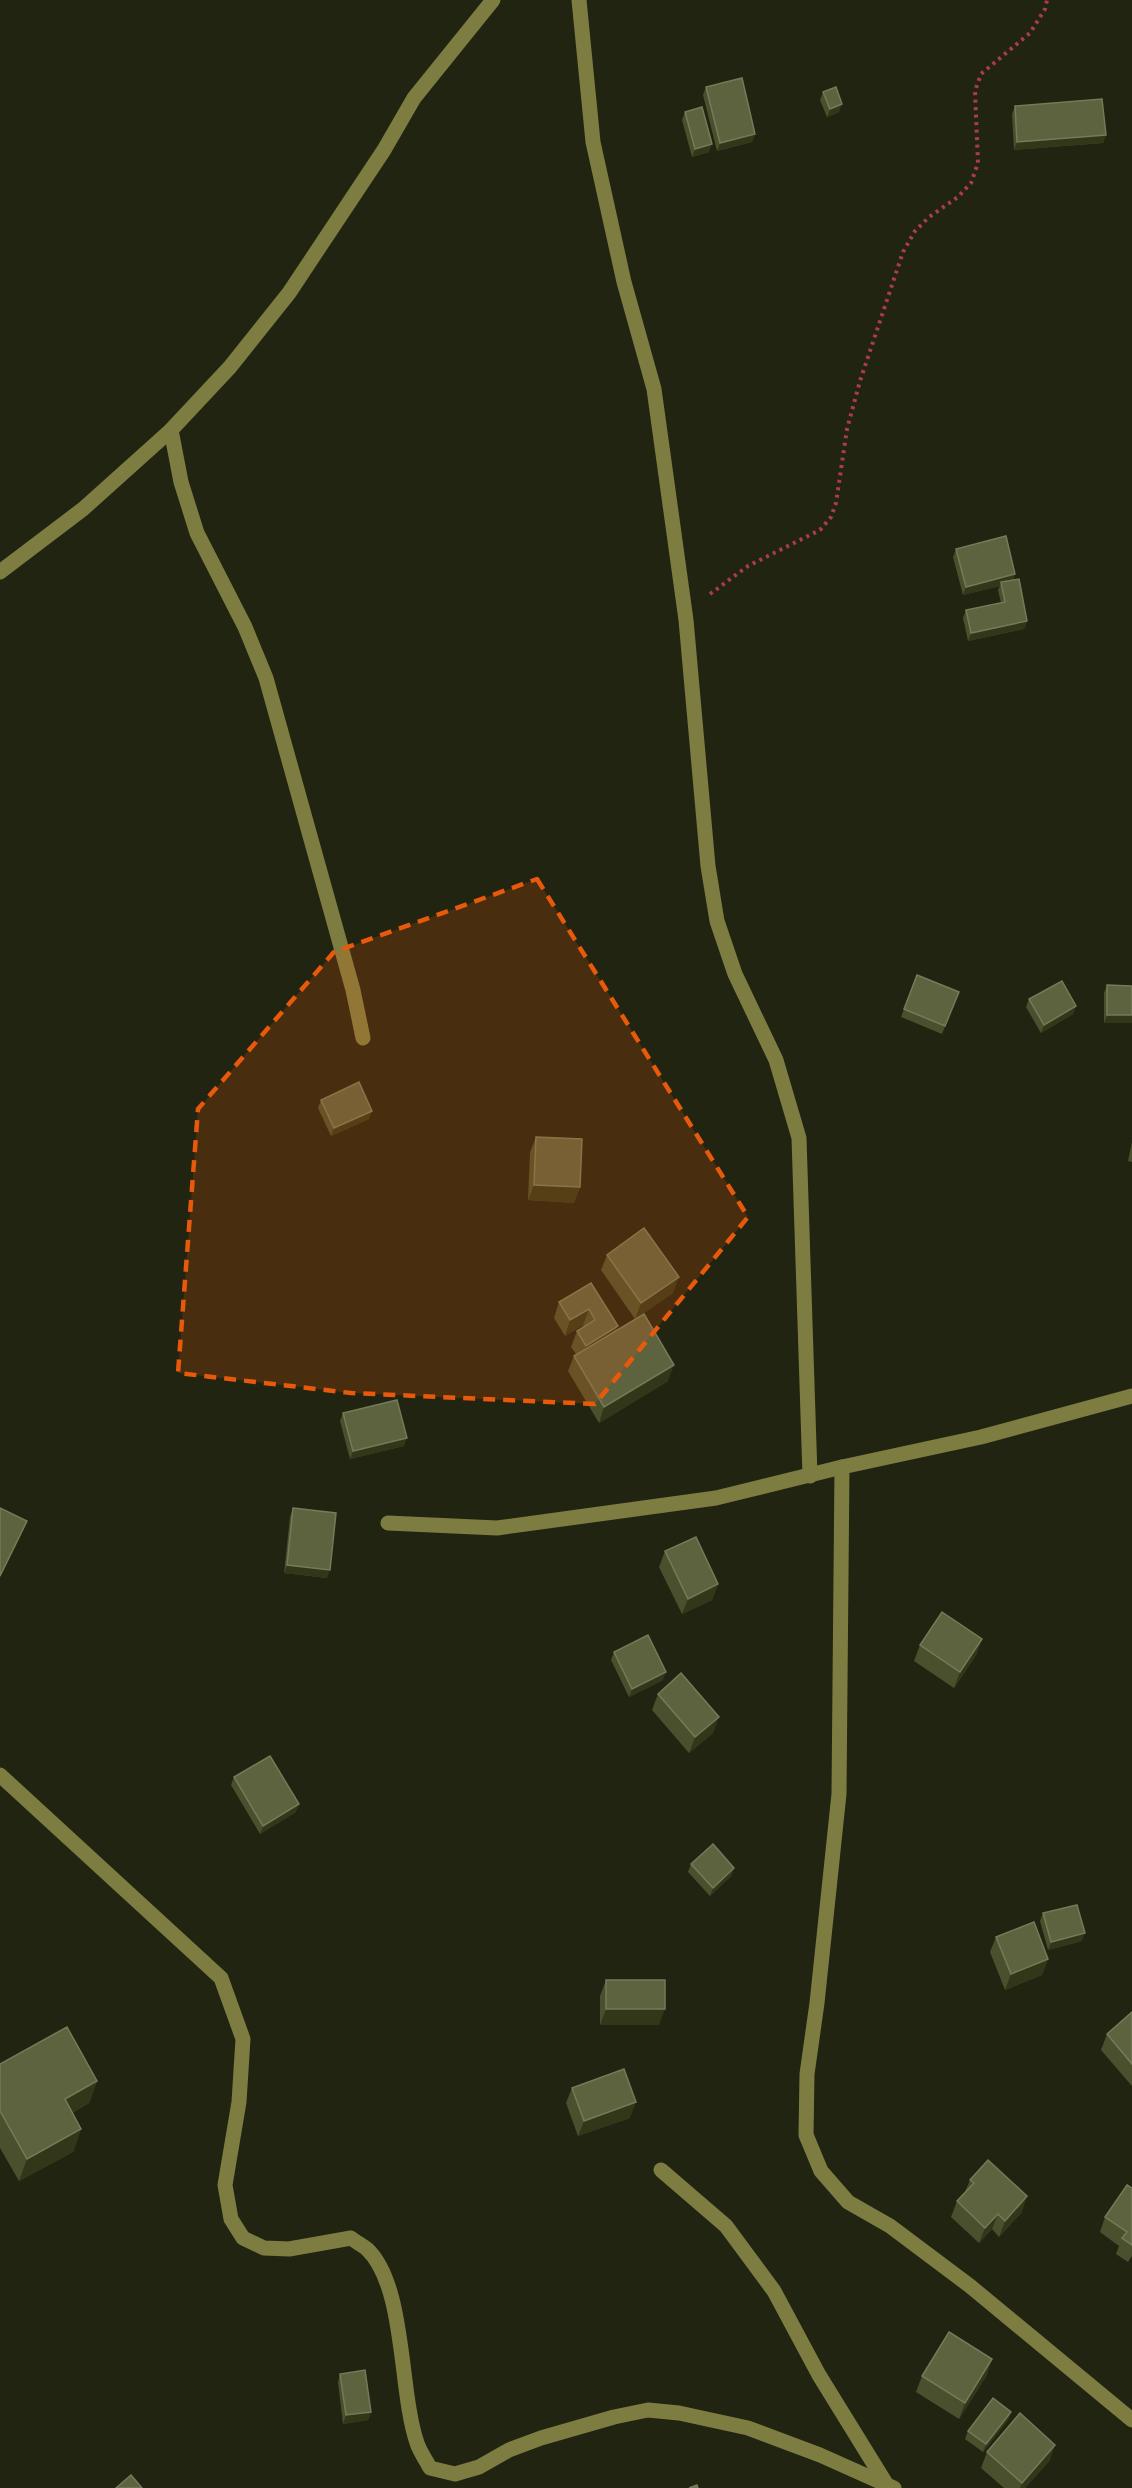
<svg xmlns="http://www.w3.org/2000/svg" width="1132" height="2488" font-family="Poppins,sans-serif">
<style>
.lines{fill:none;stroke-linecap:round;stroke-linejoin:round}
.path{stroke:#aa3d48;stroke-width:4;stroke-dasharray:3 4.5;stroke-linecap:butt}
.minor{stroke:#7d7d42;stroke-width:15}
.wall{fill:#4a502d}
.shaded-wall{fill:#32371a}
.building{fill:#5d623f;stroke:#757a58;stroke-width:1.5}
.marked{fill:#e8590c;fill-opacity:0.2;stroke:#e8590c;stroke-width:4.5;stroke-dasharray:12 8;stroke-linejoin:round}
</style>
<rect width="100%" height="100%" fill="#212411"/>
<g class="lines">
<polyline class="path" points="710,594 748,566 820,530 831,517 836,503 847,429 860,381 903,252 915,231 929,217 958,197 971,183 978,163 975,91 981,74 1030,33 1045,9 1047,0"/>
<g class="minor">
<polyline points="579,0 593,142 624,282 654,389 686,620 708,866 717,921 735,974 776,1060 799,1138 810,1476"/>
<polyline points="171,430 181,482 197,533 245,627 266,678 353,990 363,1038"/>
<polyline points="0,572 83,509 171,430 230,367 289,293 384,150 414,98 493,0"/>
<polyline points="842,1467 839,1794 817,2003 807,2074 806,2135 821,2171 848,2202 890,2226 970,2286 1132,2420"/>
<polyline points="388,1523 497,1528 716,1498 842,1467 981,1437 1132,1396"/>
<path d="M0,1775L221,1978L243,2039L239,2102L225,2185L231,2219L243,2238L264,2248L289,2249L351,2238C356,2242 362,2245 367,2249C406,2286 399,2391 417,2443C420,2452 426,2460 430,2468L455,2474L479,2467L509,2450L541,2438L614,2417L648,2410L679,2413L748,2428L820,2455L894,2488"/>
<polyline points="661,2170 726,2226 774,2291 819,2375 885,2482"/>
</g>
</g>
<g class="wall">
<polygon points="706,87 755,134 752,142 717,151 703,95"/>
<polygon points="823,92 839,112 827,117 820,100"/>
<polygon points="1015,106 1106,135 1103,143 1014,150 1012,114"/>
<polygon points="685,112 709,152 692,157 682,120"/>
<polygon points="956,549 1015,574 1013,580 1027,621 1024,629 968,641 963,618 966,610 1001,603 998,590 1000,586 963,595 953,557"/>
<polygon points="917,975 959,992 942,1034 901,1017"/>
<polygon points="1107,985 1132,986 1132,1023 1104,1023 1104,993"/>
<polygon points="1029,999 1076,1006 1073,1014 1041,1033 1026,1007"/>
<polygon points="321,1100 369,1119 331,1136 318,1108"/>
<polygon points="536,1137 580,1187 574,1203 528,1200 530,1152"/>
<polygon points="1132,1142 1132,1162 1128,1161"/>
<polygon points="607,1255 673,1293 635,1319 601,1270"/>
<polygon points="591,1283 616,1330 668,1381 599,1423 568,1371 574,1356 576,1354 571,1347 577,1331 584,1327 583,1325 565,1336 554,1318 559,1302"/>
<polygon points="343,1413 404,1446 350,1459 340,1421"/>
<polygon points="293,1508 327,1578 284,1573 290,1517"/>
<polygon points="665,1551 718,1584 712,1600 682,1614 659,1567"/>
<polygon points="982,1639 976,1655 954,1688 914,1661 920,1645"/>
<polygon points="614,1652 663,1680 629,1697 611,1660"/>
<polygon points="658,1694 713,1733 689,1753 652,1710"/>
<polygon points="234,1777 296,1812 260,1834 231,1785"/>
<polygon points="691,1864 734,1868 731,1876 710,1896 688,1872"/>
<polygon points="1043,1913 1082,1941 1048,1950 1040,1921"/>
<polygon points="996,1937 1048,1959 1042,1975 1005,1990 990,1952"/>
<polygon points="606,1980 659,2025 600,2025 600,1996"/>
<polygon points="1132,2012 1132,2086 1101,2050 1107,2034"/>
<polygon points="0,2064 97,2081 89,2103 72,2113 81,2129 73,2152 19,2181 0,2148"/>
<polygon points="572,2088 630,2118 578,2136 566,2103"/>
<polygon points="970,2180 1022,2212 999,2237 992,2229 979,2243 951,2217 957,2201 965,2192"/>
<polygon points="1132,2188 1132,2256 1128,2262 1116,2254 1119,2246 1100,2232 1105,2217"/>
<polygon points="340,2374 371,2412 368,2420 343,2424 338,2382"/>
<polygon points="987,2375 959,2419 916,2392 922,2376"/>
<polygon points="1011,2412 1008,2420 983,2452 965,2439 968,2431"/>
<polygon points="987,2452 1050,2460 1025,2488 1004,2488 981,2468"/>
</g>
<g class="shaded-wall">
<polygon points="842,104 839,112 827,117 830,109"/>
<polygon points="755,134 752,142 717,151 720,143"/>
<polygon points="1106,135 1103,143 1014,150 1017,142"/>
<polygon points="712,144 709,152 692,157 695,149"/>
<polygon points="1015,574 1012,582 1001,582 1000,586 963,595 966,587"/>
<polygon points="1027,621 1024,629 968,641 971,633"/>
<polygon points="1076,1006 1073,1014 1041,1033 1044,1025"/>
<polygon points="1107,1015 1132,1015 1132,1023 1104,1023"/>
<polygon points="372,1111 369,1119 331,1136 334,1128"/>
<polygon points="534,1185 580,1187 574,1203 528,1200"/>
<polygon points="679,1277 673,1293 635,1319 641,1303"/>
<polygon points="589,1309 583,1325 565,1336 570,1320"/>
<polygon points="618,1326 612,1342 581,1361 586,1346"/>
<polygon points="674,1365 668,1381 599,1423 604,1407"/>
<polygon points="407,1438 404,1446 350,1459 353,1451"/>
<polygon points="27,1521 24,1529 0,1578 0,1576"/>
<polygon points="287,1565 330,1570 327,1578 284,1573"/>
<polygon points="718,1584 712,1600 682,1614 688,1599"/>
<polygon points="982,1639 976,1655 954,1688 960,1672"/>
<polygon points="666,1672 663,1680 629,1697 632,1689"/>
<polygon points="719,1717 713,1733 689,1753 695,1737"/>
<polygon points="299,1804 296,1812 260,1834 263,1826"/>
<polygon points="734,1868 731,1876 710,1896 713,1888"/>
<polygon points="1085,1933 1082,1941 1048,1950 1051,1942"/>
<polygon points="1048,1959 1042,1975 1005,1990 1011,1974"/>
<polygon points="606,2009 665,2009 659,2025 600,2025"/>
<polygon points="97,2081 89,2103 57,2121 65,2099"/>
<polygon points="636,2102 630,2118 578,2136 584,2121"/>
<polygon points="81,2129 73,2152 19,2181 27,2159"/>
<polygon points="1027,2196 1022,2212 999,2237 1005,2221"/>
<polygon points="998,2214 992,2229 979,2243 985,2228"/>
<polygon points="992,2359 987,2375 959,2419 965,2403"/>
<polygon points="371,2412 368,2420 343,2424 346,2415"/>
<polygon points="1011,2412 1008,2420 983,2452 986,2444"/>
<polygon points="1055,2445 1050,2460 1025,2488 1020,2488 1022,2483"/>
</g>
<g class="building">
<polygon points="742,78 755,134 720,143 706,87"/>
<polygon points="836,87 842,104 830,109 823,92"/>
<polygon points="1102,99 1106,135 1017,142 1015,106"/>
<polygon points="702,107 712,144 695,149 685,112"/>
<polygon points="1006,536 1015,574 966,587 956,549"/>
<polygon points="1019,579 1027,621 971,633 966,610 1005,602 1001,582"/>
<polygon points="917,975 959,992 945,1026 904,1009"/>
<polygon points="1062,981 1076,1006 1044,1025 1029,999"/>
<polygon points="1107,985 1132,986 1132,1015 1107,1015"/>
<polygon points="359,1082 372,1111 334,1128 321,1100"/>
<polygon points="536,1137 582,1139 580,1187 534,1185"/>
<polygon points="644,1228 679,1277 641,1303 607,1255"/>
<polygon points="591,1283 618,1326 586,1346 577,1331 595,1320 589,1309 570,1320 559,1302"/>
<polygon points="644,1314 674,1365 604,1407 574,1356"/>
<polygon points="397,1400 407,1438 353,1451 343,1413"/>
<polygon points="0,1508 27,1521 0,1576"/>
<polygon points="293,1508 336,1513 330,1570 287,1565"/>
<polygon points="696,1537 718,1584 688,1599 665,1551"/>
<polygon points="942,1612 982,1639 960,1672 920,1645"/>
<polygon points="648,1635 666,1672 632,1689 614,1652"/>
<polygon points="681,1673 719,1717 695,1737 658,1694"/>
<polygon points="270,1756 299,1804 263,1826 234,1777"/>
<polygon points="713,1844 734,1868 713,1888 691,1864"/>
<polygon points="1077,1905 1085,1933 1051,1942 1043,1913"/>
<polygon points="1034,1922 1048,1959 1011,1974 996,1937"/>
<rect x="606" y="1980" width="59" height="29"/>
<polygon points="1132,2012 1132,2064 1107,2034"/>
<polygon points="67,2027 97,2081 65,2099 81,2129 27,2159 0,2111 0,2064"/>
<polygon points="624,2069 636,2102 584,2121 572,2088"/>
<polygon points="988,2160 1027,2196 1005,2221 998,2214 985,2228 957,2201 974,2183 970,2180"/>
<polygon points="1127,2185 1132,2188 1132,2245 1122,2238 1127,2232 1105,2217"/>
<polygon points="949,2332 992,2359 965,2403 922,2376"/>
<polygon points="365,2370 371,2412 346,2415 340,2374"/>
<polygon points="993,2398 1011,2412 986,2444 968,2431"/>
<polygon points="1020,2413 1055,2445 1022,2483 987,2452"/>
<polygon points="131,2475 142,2488 116,2488"/>
<polygon points="697,2485 698,2488 689,2488"/>
</g>
<path class="marked" d="M537,879L748,1217L595,1404L351,1393L178,1373L198,1109L334,952Z"/>
</svg>
